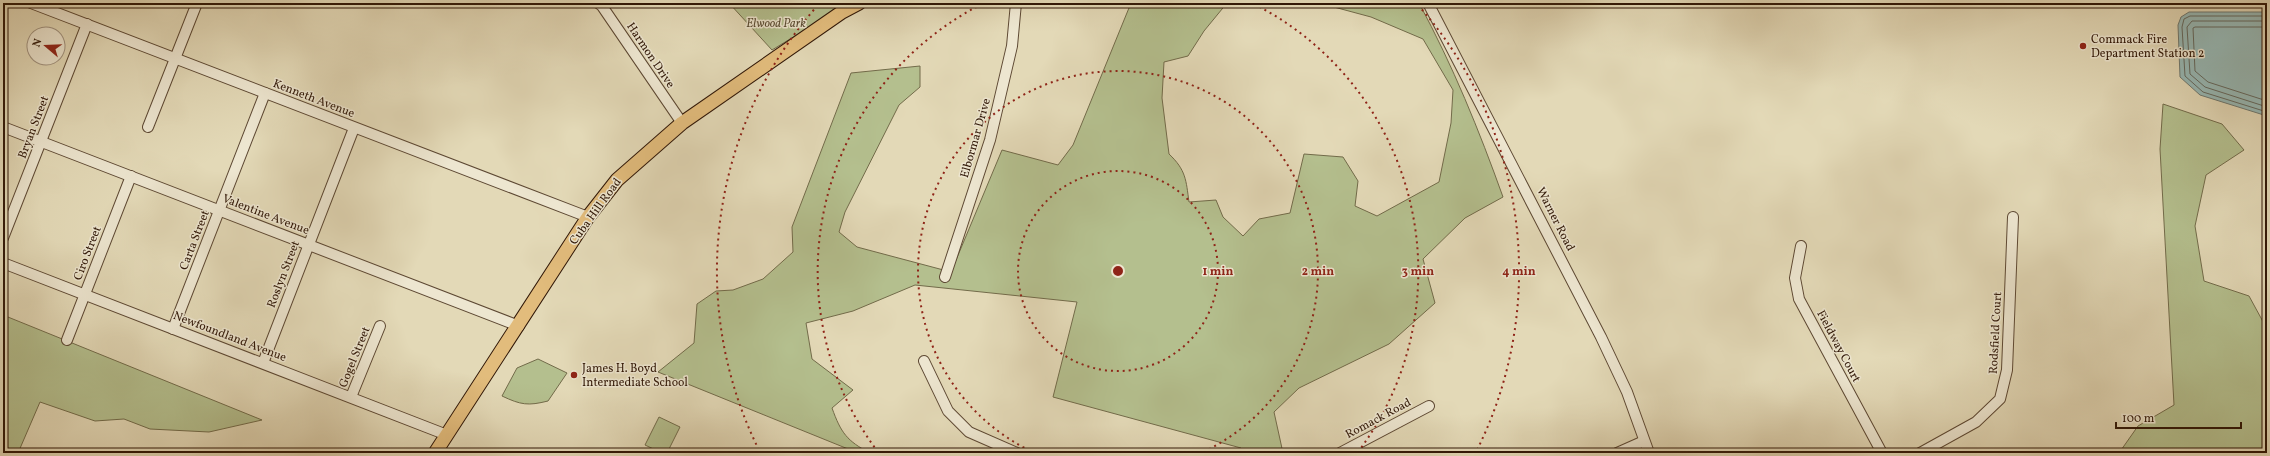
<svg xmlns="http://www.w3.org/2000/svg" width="2270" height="456" font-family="Vollkorn,serif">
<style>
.green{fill:#b4bf8e;stroke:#726b4a}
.water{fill:#97b9b6;stroke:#6e7870}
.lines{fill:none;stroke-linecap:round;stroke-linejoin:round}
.shore{stroke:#64685e;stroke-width:1}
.minor-casing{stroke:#5d4833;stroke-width:12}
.major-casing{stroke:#301707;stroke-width:15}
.minor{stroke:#ede6d0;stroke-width:10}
.major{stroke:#e2bc7c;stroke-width:13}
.ring{fill:none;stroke:#8f2418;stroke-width:2;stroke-dasharray:2 4}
.poi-dot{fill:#8f2418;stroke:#ede6d0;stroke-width:1.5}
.labels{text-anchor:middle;stroke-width:3;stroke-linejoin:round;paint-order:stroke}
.park-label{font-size:12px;font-style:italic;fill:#584930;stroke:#ede6d0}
.poi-label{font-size:12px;fill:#301707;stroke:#ede6d0;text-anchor:start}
.street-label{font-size:12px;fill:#301707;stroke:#ede6d0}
.centre{fill:#8f2418;stroke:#ede6d0;stroke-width:2}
.ring-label{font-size:12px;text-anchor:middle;font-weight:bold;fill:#8f2418;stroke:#ede6d0;stroke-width:3;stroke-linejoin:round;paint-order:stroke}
</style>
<rect width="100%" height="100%" fill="#e3d9b7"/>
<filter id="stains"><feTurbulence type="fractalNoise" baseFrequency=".005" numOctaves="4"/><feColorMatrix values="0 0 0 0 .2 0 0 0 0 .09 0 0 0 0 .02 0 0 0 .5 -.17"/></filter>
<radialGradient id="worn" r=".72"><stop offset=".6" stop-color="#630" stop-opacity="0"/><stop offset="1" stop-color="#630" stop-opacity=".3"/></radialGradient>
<g class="green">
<polygon points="729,3 849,3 772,50"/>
<path d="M1131,3H1227L1204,31L1188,56L1164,62L1162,98L1169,154C1186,170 1186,180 1189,202L1216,200L1223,217L1243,236L1259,219L1290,213L1304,154L1343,157L1358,181L1355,206L1377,216L1439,182L1451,123L1453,90L1423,39L1371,17L1319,3H1419C1453,66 1479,130 1503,197L1465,218L1423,259L1435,303L1389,344L1299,388L1274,412L1283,453H1243L1241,448L1053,397L1077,302L915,285L853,311L806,323L812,359L853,390L832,408C841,433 847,441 870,453H858L658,372L694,343L697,304L716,291L733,290L763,279L793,252L792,227L851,73L920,66V87L899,105L845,212L839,232L857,247L951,272L1002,150L1058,165L1073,145Z"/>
<polygon points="2163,104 2222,124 2244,150 2206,175 2195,226 2204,281 2249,296 2267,329 2267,453 2119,453 2138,426 2174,405 2160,149"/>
<polygon points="3,315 262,420 209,432 150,429 124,419 95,421 40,402 18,453 3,453"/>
<path d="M538,359L567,373L548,401C528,406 521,405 502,396L517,368Z"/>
<polygon points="659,417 680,427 667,453 662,453 645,445"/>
</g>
<polygon class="water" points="2189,12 2267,12 2267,116 2200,95 2180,77 2178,25 2181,17"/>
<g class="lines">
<g class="shore">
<polyline points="2267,16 2190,16 2184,19 2182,27 2185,76 2203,92 2267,112"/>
<polyline points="2267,21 2192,21 2187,27 2190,74 2205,87 2267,107"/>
<polyline points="2267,27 2195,27 2193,28 2195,71 2208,82 2267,101"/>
</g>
<defs>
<g id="minor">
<polyline points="31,3 588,217"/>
<polyline points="598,3 602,6 682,123"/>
<polyline points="1428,3 1601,337 1627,392 1649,453"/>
<polyline points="3,127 519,326"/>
<polyline points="148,127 197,3"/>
<polyline points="3,238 87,24"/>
<polyline points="1801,246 1795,278 1799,299 1882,453"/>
<polyline points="3,263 447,435"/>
<polyline points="945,277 990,140 1012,46 1016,3"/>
<polyline points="173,329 265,93"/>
<polyline points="67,340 131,176"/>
<polyline points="924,361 948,411 969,432 1017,453"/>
<polyline points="263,363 354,128"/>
<polyline points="351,397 380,326"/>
<polyline points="1340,453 1429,406"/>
<polyline points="1617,453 1644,441"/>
<polyline points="1920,453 1976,422 2000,399 2007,370 2013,217"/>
</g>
<polyline id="major" points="435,453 588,217 617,180 682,123 842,12 859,3"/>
</defs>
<use href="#minor" class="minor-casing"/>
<use href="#major" class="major-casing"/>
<use href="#minor" class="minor"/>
<use href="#major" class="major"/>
</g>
<g class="ring">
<circle cx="1118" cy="271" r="100"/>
<path d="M1035 453A200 200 0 1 1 1201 453"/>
<path d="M878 452A300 300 0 0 1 982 4M1254 4A300 300 0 0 1 1358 452"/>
<path d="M759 450A401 401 0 0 1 818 5M1418 5A401 401 0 0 1 1477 450"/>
</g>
<g class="poi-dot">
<circle cx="2083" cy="46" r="4"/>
<circle cx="574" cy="375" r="4"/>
</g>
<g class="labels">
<g class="park-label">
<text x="776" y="27">Elwood Park</text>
</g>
<g class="poi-label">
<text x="2091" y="43">Commack Fire<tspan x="2091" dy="14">Department Station 2</tspan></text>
<text x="582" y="372">James H. Boyd<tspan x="582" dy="14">Intermediate School</tspan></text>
</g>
<g class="street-label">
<text transform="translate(651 55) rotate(56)" y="4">Harmon Drive</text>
<text transform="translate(314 98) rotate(21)" y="4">Kenneth Avenue</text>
<text transform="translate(33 127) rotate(-69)" y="4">Bryan Street</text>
<text transform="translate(975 138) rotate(-74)" y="4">Elbormar Drive</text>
<text transform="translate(595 211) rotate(-54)" y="4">Cuba Hill Road</text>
<text transform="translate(266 214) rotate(21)" y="4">Valentine Avenue</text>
<text transform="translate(1556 219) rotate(63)" y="4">Warner Road</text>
<text transform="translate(194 240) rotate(-69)" y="4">Carta Street</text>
<text transform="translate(87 253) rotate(-69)" y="4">Ciro Street</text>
<text transform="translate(283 274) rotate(-69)" y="4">Roslyn Street</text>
<text transform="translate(1995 333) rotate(-87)" y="4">Rodsfield Court</text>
<text transform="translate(230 336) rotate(21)" y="4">Newfoundland Avenue</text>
<text transform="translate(1839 346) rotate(62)" y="4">Fieldway Court</text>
<text transform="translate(354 357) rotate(-68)" y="4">Gogel Street</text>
<text transform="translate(1378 418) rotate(-28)" y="4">Romack Road</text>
</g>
</g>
<circle cx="1118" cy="271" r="6" class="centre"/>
<g class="ring-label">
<text x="1218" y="275">1 min</text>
<text x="1318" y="275">2 min</text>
<text x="1418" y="275">3 min</text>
<text x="1519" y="275">4 min</text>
</g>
<rect width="2270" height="456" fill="none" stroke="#e3d9b7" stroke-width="16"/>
<rect x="4" y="4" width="2262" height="448" fill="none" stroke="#301707" stroke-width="2"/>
<rect x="8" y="8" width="2254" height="440" fill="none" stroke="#301707"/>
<g transform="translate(46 46) rotate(289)"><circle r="19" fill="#ede6d0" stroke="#a19380"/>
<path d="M0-3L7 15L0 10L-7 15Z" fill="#8f2418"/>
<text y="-6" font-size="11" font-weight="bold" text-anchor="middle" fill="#301707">N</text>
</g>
<path d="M2116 422v6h125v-6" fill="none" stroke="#301707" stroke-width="2"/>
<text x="2122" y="422" font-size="12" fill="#301707" stroke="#ede6d0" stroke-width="3" paint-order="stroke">100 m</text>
<rect width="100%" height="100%" filter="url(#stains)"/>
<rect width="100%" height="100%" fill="url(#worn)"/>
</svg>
